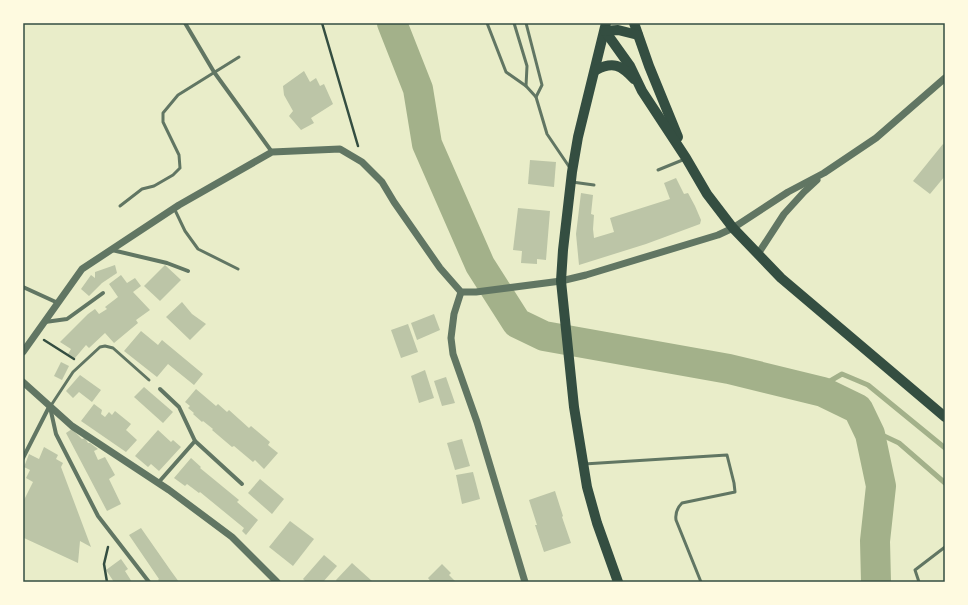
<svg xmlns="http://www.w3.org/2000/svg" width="968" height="605" font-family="'IBM Plex Sans',sans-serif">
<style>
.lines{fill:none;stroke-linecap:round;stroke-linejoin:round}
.stream{stroke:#a3b18a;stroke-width:5}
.river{stroke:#a3b18a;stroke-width:30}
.building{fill:#bcc5a7}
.path{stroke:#344e41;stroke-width:2.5}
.service{stroke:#617663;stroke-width:3}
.minor{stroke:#617663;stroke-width:4}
.tertiary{stroke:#617663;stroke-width:7}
.primary{stroke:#344e41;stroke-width:10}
.neatline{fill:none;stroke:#344e41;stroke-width:1.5}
</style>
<rect width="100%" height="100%" fill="#e9edc9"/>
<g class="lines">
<g class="stream">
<polyline points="823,392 825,384 842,374 868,385 945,448"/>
<polyline points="870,434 882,435 899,443 945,483"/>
</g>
<polyline class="river" points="392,23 418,89 427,144 480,265 517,323 544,336 729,369 823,392 858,409 870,434 881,486 875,541 876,582"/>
</g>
<g class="building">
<polygon points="304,71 310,82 316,78 320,86 324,84 333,104 311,118 314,123 301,130 289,116 293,111 284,95 283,86"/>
<polygon points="943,144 945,146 945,176 930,194 913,181"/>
<polygon points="530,160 556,162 554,187 528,184"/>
<polygon points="676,178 684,194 688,193 695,206 701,220 700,224 646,244 579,265 576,234 581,193 593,195 591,214 594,215 593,229 594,238 614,232 610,218 670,199 664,183"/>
<polygon points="518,208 550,211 546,260 537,259 537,264 521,263 522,251 513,250"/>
<polygon points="115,265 117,273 102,283 89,296 81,289 91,275 95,278 95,272"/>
<polygon points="165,265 181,280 160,301 144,286"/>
<polygon points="121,275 127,283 135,278 141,286 133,292 150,310 136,320 138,323 114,343 105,333 89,348 86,345 75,358 68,354 71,349 60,342 88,314 95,309 99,314 107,309 105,307 118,297 109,284"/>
<polygon points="182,302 192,314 206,324 190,340 166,317"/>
<polygon points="434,314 440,330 417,340 411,323"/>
<polygon points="408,324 418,352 401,358 391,330"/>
<polygon points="141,331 158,345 162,340 203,374 194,385 168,364 157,377 124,351"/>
<polygon points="61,362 69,366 62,380 54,376"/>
<polygon points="425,370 434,398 419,403 411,376"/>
<polygon points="80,375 101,390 92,402 79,392 73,398 66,391"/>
<polygon points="446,377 455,403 442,406 434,381"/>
<polygon points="144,387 173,412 163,423 134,397"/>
<polygon points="196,389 216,406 218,404 227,412 229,410 249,428 251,426 270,442 268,445 278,453 264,469 255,460 253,462 234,446 232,447 212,430 213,429 203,421 202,422 193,414 194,413 188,408 190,406 185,402"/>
<polygon points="94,404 102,410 101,414 105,417 109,412 112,415 115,411 131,424 126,430 137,440 126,452 81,421"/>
<polygon points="72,429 82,439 85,438 88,443 90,443 98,449 94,451 98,460 105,457 115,475 109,479 121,504 107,511 66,433"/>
<polygon points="158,430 171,442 173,440 181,447 159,471 151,464 148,467 135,456"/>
<polygon points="462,439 470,466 455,470 447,443"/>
<polygon points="44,447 58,455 56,459 63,463 61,467 91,547 80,541 78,563 24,538 23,540 23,502 33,482 26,478 30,470 24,467 29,454 39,459"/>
<polygon points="191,458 201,467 200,468 239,500 237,502 258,520 246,535 242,531 244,528 200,492 199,493 187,484 185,486 174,478"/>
<polygon points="473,472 480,499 462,504 456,475"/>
<polygon points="260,479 284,499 272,514 248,493"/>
<polygon points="555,491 563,516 562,517 571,543 544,552 535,525 537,525 529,500"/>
<polygon points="290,521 314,539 293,566 269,547"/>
<polygon points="141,528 171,571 179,582 160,582 158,580 159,579 129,535"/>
<polygon points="324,555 337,566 323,582 306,582 303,579"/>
<polygon points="121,559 128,569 125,571 132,582 114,582 106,570"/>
<polygon points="352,563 372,581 371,582 337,582 336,580"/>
<polygon points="442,564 451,573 449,575 456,582 431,582 428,578"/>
</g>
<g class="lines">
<g class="path">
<polyline points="322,23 358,146"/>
<polyline points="44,340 74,359"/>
<polyline points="107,582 104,564 108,547"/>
</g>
<g class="service">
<polyline points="487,23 506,72 526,86 536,97 547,134 570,168"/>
<polyline points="514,23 527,66 526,86"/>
<polyline points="526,23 542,85 536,97"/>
<polyline points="658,170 685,159"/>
<polyline points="572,182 594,185"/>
<polyline points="120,206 142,189 154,186 173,175 180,168 179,155 163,122 163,113 178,95 239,57"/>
<polyline points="174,208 185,231 198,249 238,269"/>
<polyline points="50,407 73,372 100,347 105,346 113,348 149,380"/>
<path d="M584,464L727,455L734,483L735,492L682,503C677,508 675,513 676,520L701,582"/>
<polyline points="919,582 915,570 945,547"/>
</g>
<g class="minor">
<polyline points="185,23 214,72 272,152"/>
<polyline points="112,250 167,263 188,271"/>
<polyline points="23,287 58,303"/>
<polyline points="45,322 67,319 103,293"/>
<polyline points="160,389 179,407 195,441 242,484"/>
<polyline points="50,407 56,434 98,516 149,582"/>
<polyline points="23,458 49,407"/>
<polyline points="158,483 195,441"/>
</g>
<g class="tertiary">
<polyline points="758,254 784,214 804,192 817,180"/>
<polyline points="461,292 454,314 451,338 453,354 477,422 525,582"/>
<polyline points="23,352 82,269 179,205 272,152 340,149 362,162 382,182 394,202 440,268 461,292 476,292 561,281 586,275 718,235 733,228 788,192 824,173 876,138 945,78"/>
<polyline points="23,382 72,426 169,490 232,537 277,582"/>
</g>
<g class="primary">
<polyline points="606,23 578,137 572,172 563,250 561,281 574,407 587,487 597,523 618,582"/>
<polyline points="634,23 649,66 678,137"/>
<polyline points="605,31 630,66 642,91 686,158 707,194 733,228 781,278 945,417"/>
<polyline points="605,31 618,30 638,35"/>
<path d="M596,70C613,61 621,65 634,79"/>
</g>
</g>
<rect width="968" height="605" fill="none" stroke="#fefae0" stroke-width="48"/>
<rect x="24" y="24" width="920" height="557" class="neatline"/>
</svg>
